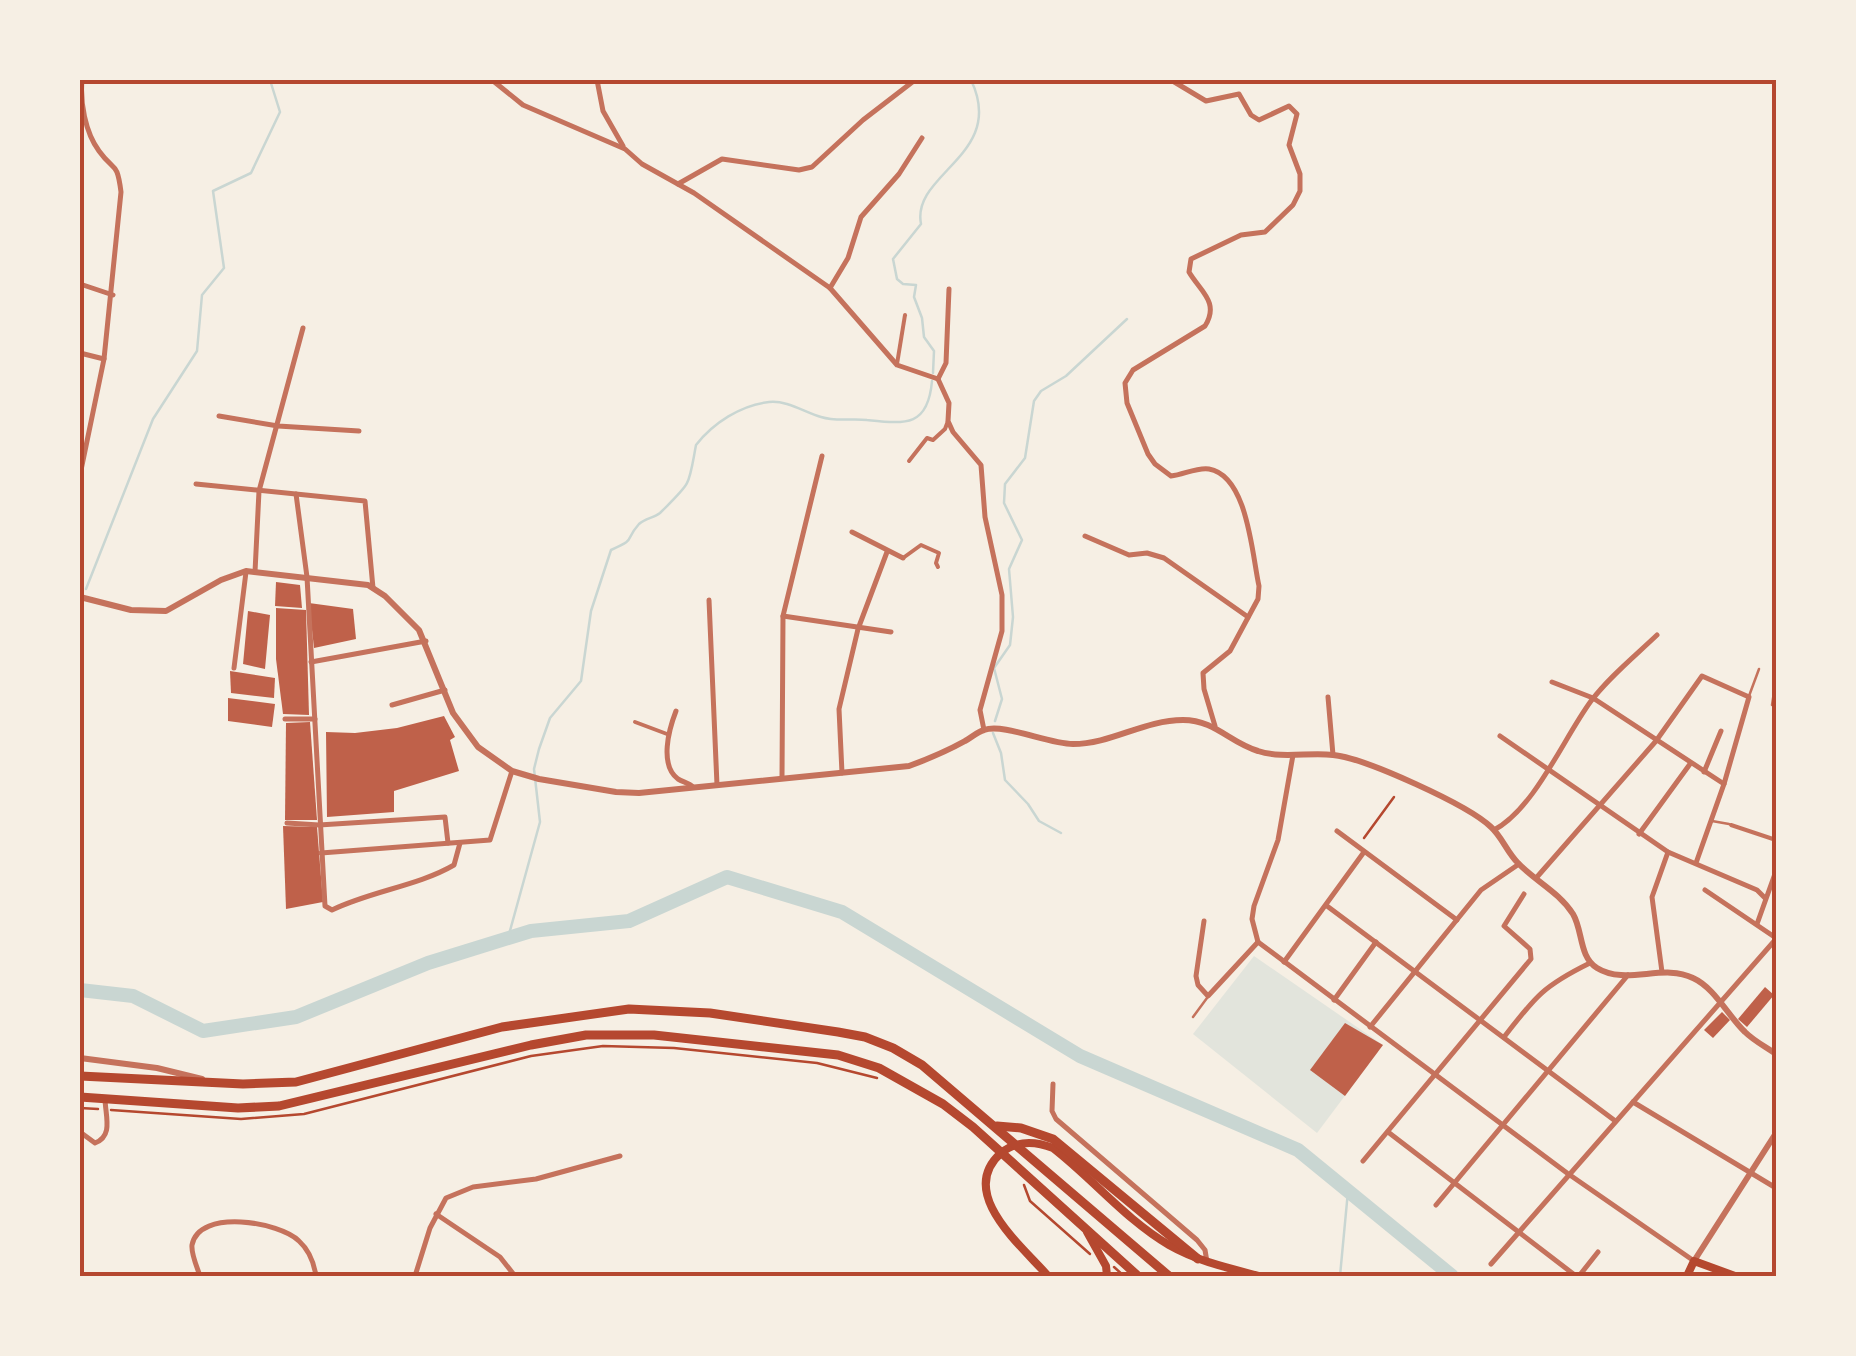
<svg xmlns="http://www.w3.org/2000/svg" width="1856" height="1356" font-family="'Alegreya Sans',sans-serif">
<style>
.green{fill:#e2e4dc}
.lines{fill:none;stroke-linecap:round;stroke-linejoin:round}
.stream{stroke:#c9d6d2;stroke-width:2.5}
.river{stroke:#c9d6d2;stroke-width:14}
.building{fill:#bf614a}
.path{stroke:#b5482f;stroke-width:2.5}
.service{stroke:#c5725c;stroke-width:2.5}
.pedestrian{stroke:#c5725c;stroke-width:4}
.minor{stroke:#c5725c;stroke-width:5}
.tertiary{stroke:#c5725c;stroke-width:6}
.secondary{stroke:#b5482f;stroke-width:8}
.trunk{stroke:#b5482f;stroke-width:9}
.neatline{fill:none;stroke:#b5482f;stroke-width:4}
</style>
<rect width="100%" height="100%" fill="#f6efe4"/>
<polygon class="green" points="1254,956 1383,1045 1317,1133 1193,1034"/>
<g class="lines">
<g class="stream">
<path d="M933,373L934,351L924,337L922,318L914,297L916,285L903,284L897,279L893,259L921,224C911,173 1007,155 971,80"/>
<polyline points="86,589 153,419 197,351 202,295 224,268 213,191 251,173 280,112 270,80"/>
<polyline points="995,721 1002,699 994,668 1010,645 1013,617 1009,569 1022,540 1004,503 1005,484 1025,458 1034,401 1041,391 1066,376 1127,319"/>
<polyline points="993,733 1001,753 1005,780 1028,804 1039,821 1061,833"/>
<path d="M508,938L540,822L534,769L539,749L550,718L581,681L591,611L611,550C638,538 623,542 639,524C645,518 654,518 660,513C692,481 688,488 696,445C713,423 741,405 769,402C787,400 804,412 821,417C837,422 851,418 867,420C906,424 928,427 932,381"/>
<polyline points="1340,1276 1348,1191"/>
</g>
<polyline class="river" points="80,990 133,996 203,1031 296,1017 428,963 531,931 629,921 727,877 842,912 1080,1056 1298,1150 1452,1276"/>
</g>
<g class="building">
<polygon points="276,582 300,585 302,608 275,606"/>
<polygon points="309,603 353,609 356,639 314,648"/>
<polygon points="276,608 306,610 309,715 283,714 276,659"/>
<polygon points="248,611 270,615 265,669 243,664"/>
<polygon points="230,671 275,678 274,698 231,693"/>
<polygon points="228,698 275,704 272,727 228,721"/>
<polygon points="444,716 455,737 450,740 459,771 394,791 394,812 327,817 326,732 355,733 397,728"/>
<polygon points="310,722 317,820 285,820 286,723"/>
<polygon points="283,826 317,827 323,902 286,909"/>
<polygon points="1765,987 1774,995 1747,1027 1738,1019"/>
<polygon points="1722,1012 1730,1020 1713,1038 1704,1030"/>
<polygon points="1345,1023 1383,1045 1345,1096 1310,1070"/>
</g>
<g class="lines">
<g class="path">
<polyline points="1364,838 1394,797"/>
<polyline points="80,1108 98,1109"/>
<polyline points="111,1110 241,1119 304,1114 531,1056 603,1046 674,1048 817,1063 877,1078"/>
<polyline points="1024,1185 1030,1201 1090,1254"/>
<polyline points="1114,1267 1124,1276"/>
</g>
<g class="service">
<polyline points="1776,679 1772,705 1776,706"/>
<polyline points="1749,696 1759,669"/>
<polyline points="1712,821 1729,824"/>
<polyline points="1193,1017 1207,998"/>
</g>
<g class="pedestrian">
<polyline points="897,364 905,315"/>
<polyline points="909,461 927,438 933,440 945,429 948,421"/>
<polyline points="903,558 921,545 939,553 936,563 938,567"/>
<polyline points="635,722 667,734"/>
<polyline points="1731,825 1776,840"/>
</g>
<g class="minor">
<polyline points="492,80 523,105 625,149 642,164 694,193 830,288 897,365 938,379 949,403 948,421 953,432 981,465 985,517 1002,595 1002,631 980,710 984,730"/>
<polyline points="597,80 603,111 623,146"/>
<path d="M1171,80L1206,101L1239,94L1251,115L1259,120L1289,106L1297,114L1289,145L1300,174V191L1293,205L1265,232L1241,235L1191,259L1189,272C1200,291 1220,302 1205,326L1133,370L1125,383L1127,403L1148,454L1155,464L1171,476C1183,475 1197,467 1209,469C1248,476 1252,555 1259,586L1258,599L1230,651L1203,673L1204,689L1215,726"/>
<polyline points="678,184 722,159 799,170 812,167 863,120 915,80"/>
<polyline points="80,284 113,295"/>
<polyline points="830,288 848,258 861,217 899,174 922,138"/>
<polyline points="80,353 104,359"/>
<polyline points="938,379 946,363 949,289"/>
<polyline points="219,416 278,426 359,431"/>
<path d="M80,475L104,359L121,192C117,160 114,172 99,151C85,132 80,102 82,80"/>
<polyline points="196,484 365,501 373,588"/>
<path d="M296,494L307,577L325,906L332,910C371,891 418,886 454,865L460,843"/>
<polyline points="852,532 903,558"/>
<polyline points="1085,536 1129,555 1147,553 1164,558 1248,617"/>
<polyline points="255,572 259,491 303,328"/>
<polyline points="709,600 717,785"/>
<polyline points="783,616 891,632"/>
<polyline points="311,662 426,641"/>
<polyline points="234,668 246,572"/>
<polyline points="1552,682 1593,698 1724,784"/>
<polyline points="1328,697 1333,755"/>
<polyline points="392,705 445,690"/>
<path d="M676,711C669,729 659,765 678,779C683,782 689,783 693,787"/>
<polyline points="285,719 315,719"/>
<polyline points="1500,736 1668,852 1757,890 1765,898"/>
<polyline points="1704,772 1721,731"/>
<polyline points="842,773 839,709 858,629 887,552"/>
<polyline points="782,778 783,616 822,456"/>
<polyline points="287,823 319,825 445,817 448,843"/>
<path d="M1494,830C1535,808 1563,739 1591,701C1609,677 1635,656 1657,635"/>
<polyline points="1337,831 1457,920"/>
<polyline points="1639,834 1690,764"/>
<polyline points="321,853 490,840 512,771"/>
<polyline points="1537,877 1656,741 1702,676 1749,697 1724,784 1696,863"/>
<polyline points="1705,890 1776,938"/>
<polyline points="1327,906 1614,1120"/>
<polyline points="1204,921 1196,976 1198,985 1208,996 1258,942"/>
<polyline points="1757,924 1776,871"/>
<polyline points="1258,942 1567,1173 1694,1261"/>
<polyline points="1258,942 1252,919 1254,906 1278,840 1293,755"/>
<polyline points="1284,962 1364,852"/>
<polyline points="1662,972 1652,897 1668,852"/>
<polyline points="1334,1000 1376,942"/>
<polyline points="1370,1027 1481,890 1519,864"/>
<path d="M1504,1037C1535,997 1543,986 1590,963"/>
<polyline points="1053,1084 1052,1111 1056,1119 1197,1240 1205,1250 1207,1262"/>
<polyline points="1633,1102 1776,1188"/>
<path d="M80,1132L95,1143C114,1136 105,1115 105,1098"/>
<polyline points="1388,1132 1576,1276"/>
<polyline points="1363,1161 1531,959 1530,949 1504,926 1524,894"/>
<polyline points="1436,1205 1628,975"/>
<polyline points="436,1214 500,1257 515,1276"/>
<polyline points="1491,1264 1776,939"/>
<path d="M200,1276C197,1267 191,1254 192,1245C199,1208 280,1222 299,1241C309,1250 314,1263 316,1276"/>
<polyline points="415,1276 430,1228 446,1198 473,1187 536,1179 620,1156"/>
<polyline points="1579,1276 1598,1252"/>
</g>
<g class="tertiary">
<path d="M80,597L131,610L166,611L221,580L246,571L368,585L385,596L419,630L453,713L478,747L512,771L539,779L616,792L639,793L909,766C928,759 947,751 965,741C971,738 977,732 984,730C1004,723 1048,744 1073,744C1111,744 1144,720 1183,720C1215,720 1230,743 1258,751C1283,759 1309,752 1333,755C1365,758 1468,805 1491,827C1502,837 1507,852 1518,863C1535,881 1559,892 1573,914C1583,931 1579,957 1597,968C1626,986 1663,963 1693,978C1715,988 1728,1016 1745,1032C1754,1041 1766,1047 1776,1054"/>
<polyline points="80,1058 157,1068 202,1079"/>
<polyline points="1694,1261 1776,1133"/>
</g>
<g class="secondary">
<polyline points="1087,1232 1106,1266 1107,1276"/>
<path d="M1048,1276C1022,1246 956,1193 1001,1153C1017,1140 1035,1141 1053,1148C1092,1178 1126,1220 1169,1245C1197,1261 1228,1268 1259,1276"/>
<polyline points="1687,1276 1694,1261 1735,1276"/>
</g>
<g class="trunk">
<polyline points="80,1076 243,1084 296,1082 502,1027 629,1009 710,1013 838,1032 865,1037 893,1048 922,1065 1169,1276"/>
<polyline points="80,1097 238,1108 279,1106 531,1045 586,1035 654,1035 838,1055 879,1068 943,1104 973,1127 1138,1276"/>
<polyline points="997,1126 1021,1128 1053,1139 1198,1259"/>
</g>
</g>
<rect width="1856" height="1356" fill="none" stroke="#f6efe4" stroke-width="165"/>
<rect x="82" y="82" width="1692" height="1192" class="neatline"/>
</svg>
